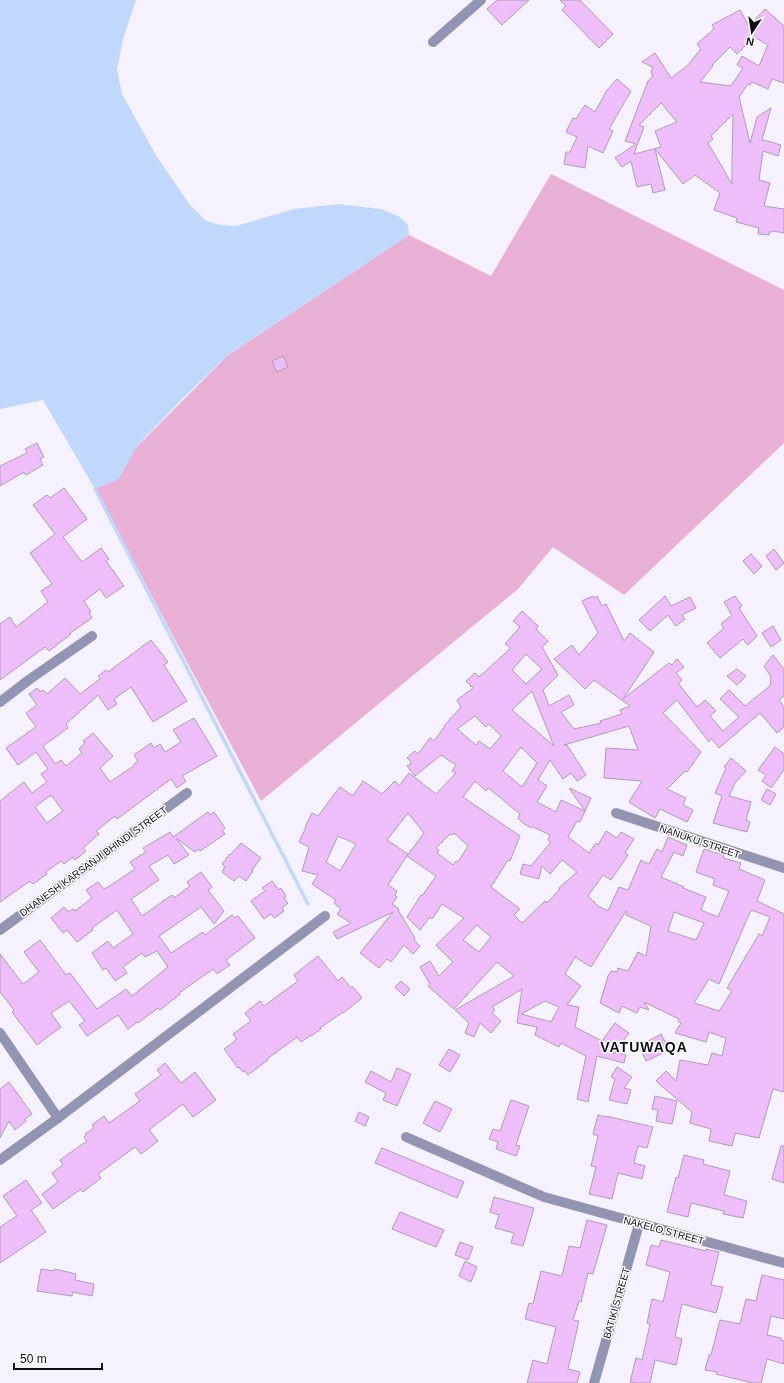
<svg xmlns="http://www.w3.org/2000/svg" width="784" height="1383" font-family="Arial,sans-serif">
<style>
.green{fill:#e8b0d5}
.water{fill:#c0d8fc}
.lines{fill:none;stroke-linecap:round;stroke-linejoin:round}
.stream{stroke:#c0d8fc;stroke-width:3.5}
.building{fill:#edbef9;stroke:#b19bb7;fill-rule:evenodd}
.minor{stroke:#9195b1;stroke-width:10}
.labels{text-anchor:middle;stroke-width:3;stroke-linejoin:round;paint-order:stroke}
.street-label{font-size:10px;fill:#0f0c16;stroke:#fff}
.district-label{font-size:14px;font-weight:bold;letter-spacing:1px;fill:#0f0c16;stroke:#fff}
</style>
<rect width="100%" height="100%" fill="#f5f1ff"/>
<polygon class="green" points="551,174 784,290 784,443 624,595 553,547 518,589 261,801 95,489 228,355 409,235 491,276"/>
<polygon class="water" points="0,0 136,0 123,39 117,69 122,94 157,157 190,205 206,221 220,225 236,226 294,209 338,204 381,209 400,217 408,225 409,235 228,355 185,396 137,446 119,479 95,489 43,400 0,409"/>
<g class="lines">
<polyline class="stream" points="95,489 308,904"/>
</g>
<g class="building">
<polygon points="497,0 529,0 502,25 487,9"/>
<polygon points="560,0 580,0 613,34 599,48 562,10 566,6"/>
<path d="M765,9L784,26V83L772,79L768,89L752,82L750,85L748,84L739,97L750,143L757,117L771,108L762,140L771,142L781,145L778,156L763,151L759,180L770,183L764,206L784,209V233L773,231L772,232H769V235L758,234L759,228L736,222L737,218L714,210L720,193L695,175L683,184L655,149L665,190L653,193L651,184L637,187L631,161L622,167L615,158L636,144L625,141L648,81L653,76L651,72L653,67L642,62L655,53L671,78L687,66L701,49L697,44L714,29L712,25L740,10L749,26ZM754,37L768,45L759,66L742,56L737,65L743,68L731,86L700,82L713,66L712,65L730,47L737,54ZM661,103L677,122L655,131L661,147L634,154L644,127L639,125ZM733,114L732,164V184L708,143L713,139L711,136Z"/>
<polygon points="617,79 631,91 609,129 613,131 603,153 588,146 585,168 564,164 566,152 570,152 577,137 566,132 573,118 576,119 585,105 595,112 607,90"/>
<polygon points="283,356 288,367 277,372 272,361"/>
<polygon points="37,443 44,457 40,459 43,465 26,475 24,472 0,486 0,466 27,453 25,449"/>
<polygon points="64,488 87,519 63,537 82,562 101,548 109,559 106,561 124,586 106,598 100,589 84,601 91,612 89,613 92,618 70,633 71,634 49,651 45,647 0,680 0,624 10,617 16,627 48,602 41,591 52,584 30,553 55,534 33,505 47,495 50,498"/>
<polygon points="774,549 784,563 776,570 766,556"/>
<polygon points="751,554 762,566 754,574 743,561"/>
<path d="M593,596L594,598L597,596L602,606L606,604L624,641L630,633L654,652L623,699L669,663L672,665L677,659L684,667L676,673L682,680L678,683L697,707L705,700L716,711L710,716L723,731L739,717L720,699L729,690L745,706L770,686L771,677L764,666L773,655L784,669V696L779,700L784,707V727L777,733L760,713L719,748L711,738L709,742L677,700L663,713L701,752L687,772L685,771L667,789L686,798L683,805L693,810L687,822L660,809L655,818L629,802L642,781L604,778L606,748L638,750L629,726L564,745H567L586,775L577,781L571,773L563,779L550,760L538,780L547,786L537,802L556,812L561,800L585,811L580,822L577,821L568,837L589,853L596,843L598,845L606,831L617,838L621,832L634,839L625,853L628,855L611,880L603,875L588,896L598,906L608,911L619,887L628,890L641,860L649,864L657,849L662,852L668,837L687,845L683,856L674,852L661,877L684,887L683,888L706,897L701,910L718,917L729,891L713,885L715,879L696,872L704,849L724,855L723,858L741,863L739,869L765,880L757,901L784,914V1092L773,1089L759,1138L735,1133L732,1146L709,1141L711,1129L690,1123L692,1112L656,1081L666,1071L676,1081L680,1060L708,1065L712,1053L722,1056L726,1038L709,1032L706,1042L675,1033L681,1023L678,1021L679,1019L644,1002L649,1010L640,1007L637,1013L622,1006L619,1013L600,1003L608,976L611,971L617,972L618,968L628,971L638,952L646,956L651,926L626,915L627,911H626L591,967L575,957L565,974L581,986L567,1005L579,1007L575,1027L602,1041L615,1023L629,1033L613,1054L617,1052L626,1055L624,1063L597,1056L588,1102L577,1099L586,1056L561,1043L559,1047L535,1035L537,1027L517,1023L522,989L492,1007L495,1010L492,1013L501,1021L491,1033L480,1023L474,1037L465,1033L469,1023L455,1010L514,976L497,962L454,1009L428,986L430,984L420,967L430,961L439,976L453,962L436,945L464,918L442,904L432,919L430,917L420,930L407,917L421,895L422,896L436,876L407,856L424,833L408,813L387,840L408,854L388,885L397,891L395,895L397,897L392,904L399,909L398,910L415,938L414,940L420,946L413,954L404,945L391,962L387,959L379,968L360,953L393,912L337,939L333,932L351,923L337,914L341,909L334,903L336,900L312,884L318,875L302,871L309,847L299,842L306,827H305L312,813L318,816L340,787L353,796L363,781L382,794L395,781L399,786L409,773L436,794L456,773L452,771L456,765L441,755L415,776L407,766L412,763L407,758L415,751L418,754L430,738L434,741L445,726H444L461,707L457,700L473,688L466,681L475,673L479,677L511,648L505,644L520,627L513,621L522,611L538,626L536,629L548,641L542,647L558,675L543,690L549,706L569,695L574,705L561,712L574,729L601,723L600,721L622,714L620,710L630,706L594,680L585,689L554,659L572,645L579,655L598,633L582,601ZM526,654L542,669L526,684L512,670ZM532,691L554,746L512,710ZM475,716L486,727L489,724L501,736L490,749L479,741L476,745L457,729ZM521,747L537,763L522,787L503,771ZM475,781L486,791L488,788L491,790L520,814L518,818L524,824L532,828L533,827L550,835L548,840L551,842L531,866L523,864L520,874L539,879L542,866L550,874L562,860L577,872L559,888L560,889L547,903L545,901L522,923L514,915L520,909L491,887L508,860L510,861L520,836L463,797ZM454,833L468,846L458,862L456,861L453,865L437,853L439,850L436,848L450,834L452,835ZM338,836L356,844L340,871L326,862ZM751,910L770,917L762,936L759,934L727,988L732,991L719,1011L694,1003L709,979L719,984ZM674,912L704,923L696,940L668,931ZM477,925L491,937L479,952L463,940ZM545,1001L559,1007L551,1022L521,1014Z"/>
<polygon points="665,596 671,606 690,597 696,608 682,615 685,619 676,626 668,615 650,631 639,620"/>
<polygon points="735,596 742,606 739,608 757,636 748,645 743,639 720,658 707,643 724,628 721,624 732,615 724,602"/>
<polygon points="773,626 781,640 771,647 762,633"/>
<path d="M151,640L168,662L164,665L187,701L153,722L131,687L114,699L117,704L108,710L98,695L66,724L68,728L43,746L55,764L61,760L66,766L82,753L79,749L85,743L83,741L93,733L113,756L100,768L110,782L135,765L134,764L138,761L134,755L151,743L154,748L160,744L165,752L181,742L173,730L194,718L217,756L182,776L186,781L177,788L171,779L117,819L115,816L96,831L99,834L83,848L86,851L75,860L73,857L64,864L61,861L46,872L47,874L33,884L30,881L0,902V801L24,782L32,793L47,782L41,774L48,769L36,752L18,765L6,748L36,727L26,713L37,705L29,694L37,688L40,692L43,690L47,694L65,678L80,694L100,679L98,676L106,670L108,672ZM51,795L63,811L47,823L35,807Z"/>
<polygon points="737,669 746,676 737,685 727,676"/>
<polygon points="775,747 784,754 784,770 771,788 762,781 766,775 758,770"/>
<polygon points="731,758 746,771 735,783 729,796 751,802 746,820 750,822 747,832 713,823 722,796 715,793 726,768 724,767"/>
<polygon points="569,788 591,798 585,811"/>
<polygon points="767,789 776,794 770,805 761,800"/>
<polygon points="208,812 210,815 214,812 225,828 222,830 225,834 200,851 199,849 195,852 176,838 189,855 174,864 168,855 149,866 159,880 131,899 142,916 172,895 174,898 190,886 187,882 201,872 212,887 208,890 224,911 214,924 201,907 159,936 171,953 203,932 205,935 232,915 235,918 238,916 255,938 226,960 230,965 217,974 213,969 179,993 180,994 160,1010 158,1008 138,1023 137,1022 128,1029 118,1015 87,1036 79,1025 85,1021 69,1001 51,1013 61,1027 37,1045 12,1012 14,1010 0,992 0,954 23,984 39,972 24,952 40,940 66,975 70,973 97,1009 126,989 132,996 168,967 157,951 145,957 142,953 123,967 127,973 115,981 106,968 103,970 92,953 108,941 113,948 133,934 117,910 92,928 93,930 77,942 67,930 63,933 51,918 64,907 68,912 73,909 75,911 92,898 86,890 98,882 104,889 108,887 135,869 130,862 146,852 143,848 170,832 173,837"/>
<polygon points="241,843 261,858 252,870 253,871 246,881 239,876 234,881 222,872 225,867 222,864 230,854 231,854"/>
<polygon points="272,881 279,890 281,888 286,896 284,898 288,903 282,908 284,911 274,918 271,914 264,919 251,901 265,891 262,888"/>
<polygon points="318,956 338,981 342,977 351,988 353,987 362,998 343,1013 343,1012 320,1028 321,1029 311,1036 311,1035 301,1042 297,1037 267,1059 268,1060 248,1075 245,1071 243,1072 239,1067 238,1068 224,1049 235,1041 235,1040 237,1039 233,1034 251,1021 245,1013 260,1001 264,1006 298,981 294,975"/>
<polygon points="401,981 410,989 404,996 395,987"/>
<polygon points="661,1034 670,1050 646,1061 639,1046"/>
<polygon points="449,1049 460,1055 450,1072 439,1065"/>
<polygon points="165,1063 181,1083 195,1072 216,1100 193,1117 183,1104 150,1129 150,1131 158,1141 141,1154 135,1147 98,1174 101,1178 83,1192 81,1189 53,1209 42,1194 58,1182 52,1173 63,1165 60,1160 87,1141 84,1137 86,1135 85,1134 94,1128 92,1125 104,1116 109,1123 140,1101 135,1094 161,1075 157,1070"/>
<polygon points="617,1067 632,1077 624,1088 631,1090 627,1104 609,1100 615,1079 611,1077"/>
<polygon points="397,1068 411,1074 397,1106 383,1100 386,1093 365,1082 371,1071 391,1082"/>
<polygon points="9,1082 32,1114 25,1119 26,1121 15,1130 9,1121 0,1138 0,1089"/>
<polygon points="655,1096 677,1101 672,1124 656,1121 658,1110 652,1109"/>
<polygon points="511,1100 529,1106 516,1145 520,1146 516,1156 496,1149 498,1142 489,1139 493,1129 500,1131"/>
<polygon points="435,1101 452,1109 440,1132 423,1123"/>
<polygon points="359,1112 369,1117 365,1126 355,1121"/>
<polygon points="598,1115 605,1117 606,1116 653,1127 647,1148 638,1146 634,1163 645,1166 642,1179 618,1173 612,1199 589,1194 596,1167 591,1166 598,1136 593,1134"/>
<polygon points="781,1146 784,1146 784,1183 772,1179"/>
<polygon points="382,1148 464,1182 457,1198 375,1163"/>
<polygon points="684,1155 704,1160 703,1164 730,1171 724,1195 747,1201 743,1218 723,1214 724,1211 691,1203 688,1217 667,1212 676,1177 678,1178"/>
<polygon points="26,1180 42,1203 31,1210 46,1232 0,1263 0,1227 17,1216 3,1196"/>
<polygon points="494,1197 534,1208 523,1246 511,1243 514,1233 495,1228 499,1215 490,1212"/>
<polygon points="400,1212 444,1230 436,1247 392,1229"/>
<polygon points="587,1220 607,1225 593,1274 588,1273 581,1302 579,1301 573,1320 579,1321 568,1369 580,1372 577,1383 527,1383 533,1360 547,1364 556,1327 525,1319 529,1303 533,1304 541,1271 562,1276 569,1246 580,1248"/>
<polygon points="661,1240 706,1251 706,1249 719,1252 711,1285 723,1287 716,1313 682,1304 675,1337 682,1339 676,1365 655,1360 650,1383 636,1383 630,1382 636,1358 642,1360 650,1324 647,1323 652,1299 663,1302 670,1272 646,1265 651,1245 659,1247"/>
<polygon points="460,1242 473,1247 468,1260 455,1255"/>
<polygon points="465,1261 477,1267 471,1282 459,1276"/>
<polygon points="41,1269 54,1271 55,1269 76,1274 75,1280 94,1284 92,1296 73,1292 72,1296 37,1291"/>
<polygon points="762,1275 784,1280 784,1319 771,1316 767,1335 781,1338 781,1340 784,1341 784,1364 767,1359 761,1383 753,1383 716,1374 717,1372 705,1370 709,1355 711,1355 720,1320 740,1324 746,1299 756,1301"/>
</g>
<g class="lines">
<g class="minor">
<polyline points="433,42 481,0"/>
<polyline points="0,702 30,679 92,636"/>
<polyline points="616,813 784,868"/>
<polyline points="0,930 187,793"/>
<polyline points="0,1033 58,1118"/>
<polyline points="406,1137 544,1197 784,1263"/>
<polyline points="0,1160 58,1118 325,916"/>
<polyline points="594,1383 639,1224"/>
</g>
</g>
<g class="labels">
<g class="street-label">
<text transform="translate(700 841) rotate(19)" y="4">NANUKU STREET</text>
<text transform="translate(93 861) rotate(-36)" y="4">DHANESH KARSANJI BHINDI STREET</text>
<text transform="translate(664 1230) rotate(15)" y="4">NAKELO STREET</text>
<text transform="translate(616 1303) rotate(-74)" y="4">BATIKI STREET</text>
</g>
<g class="district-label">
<text x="644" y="1052">VATUWAQA</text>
</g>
</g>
<g transform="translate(752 32) rotate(192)" stroke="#ffffff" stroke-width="3" paint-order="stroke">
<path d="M0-3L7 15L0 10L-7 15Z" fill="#0f0c16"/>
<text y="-6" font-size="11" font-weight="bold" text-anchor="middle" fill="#0f0c16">N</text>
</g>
<path d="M14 1363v6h88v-6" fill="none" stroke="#0f0c16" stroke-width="2"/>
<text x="20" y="1363" font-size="12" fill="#0f0c16" stroke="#ffffff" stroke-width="3" paint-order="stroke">50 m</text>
</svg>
